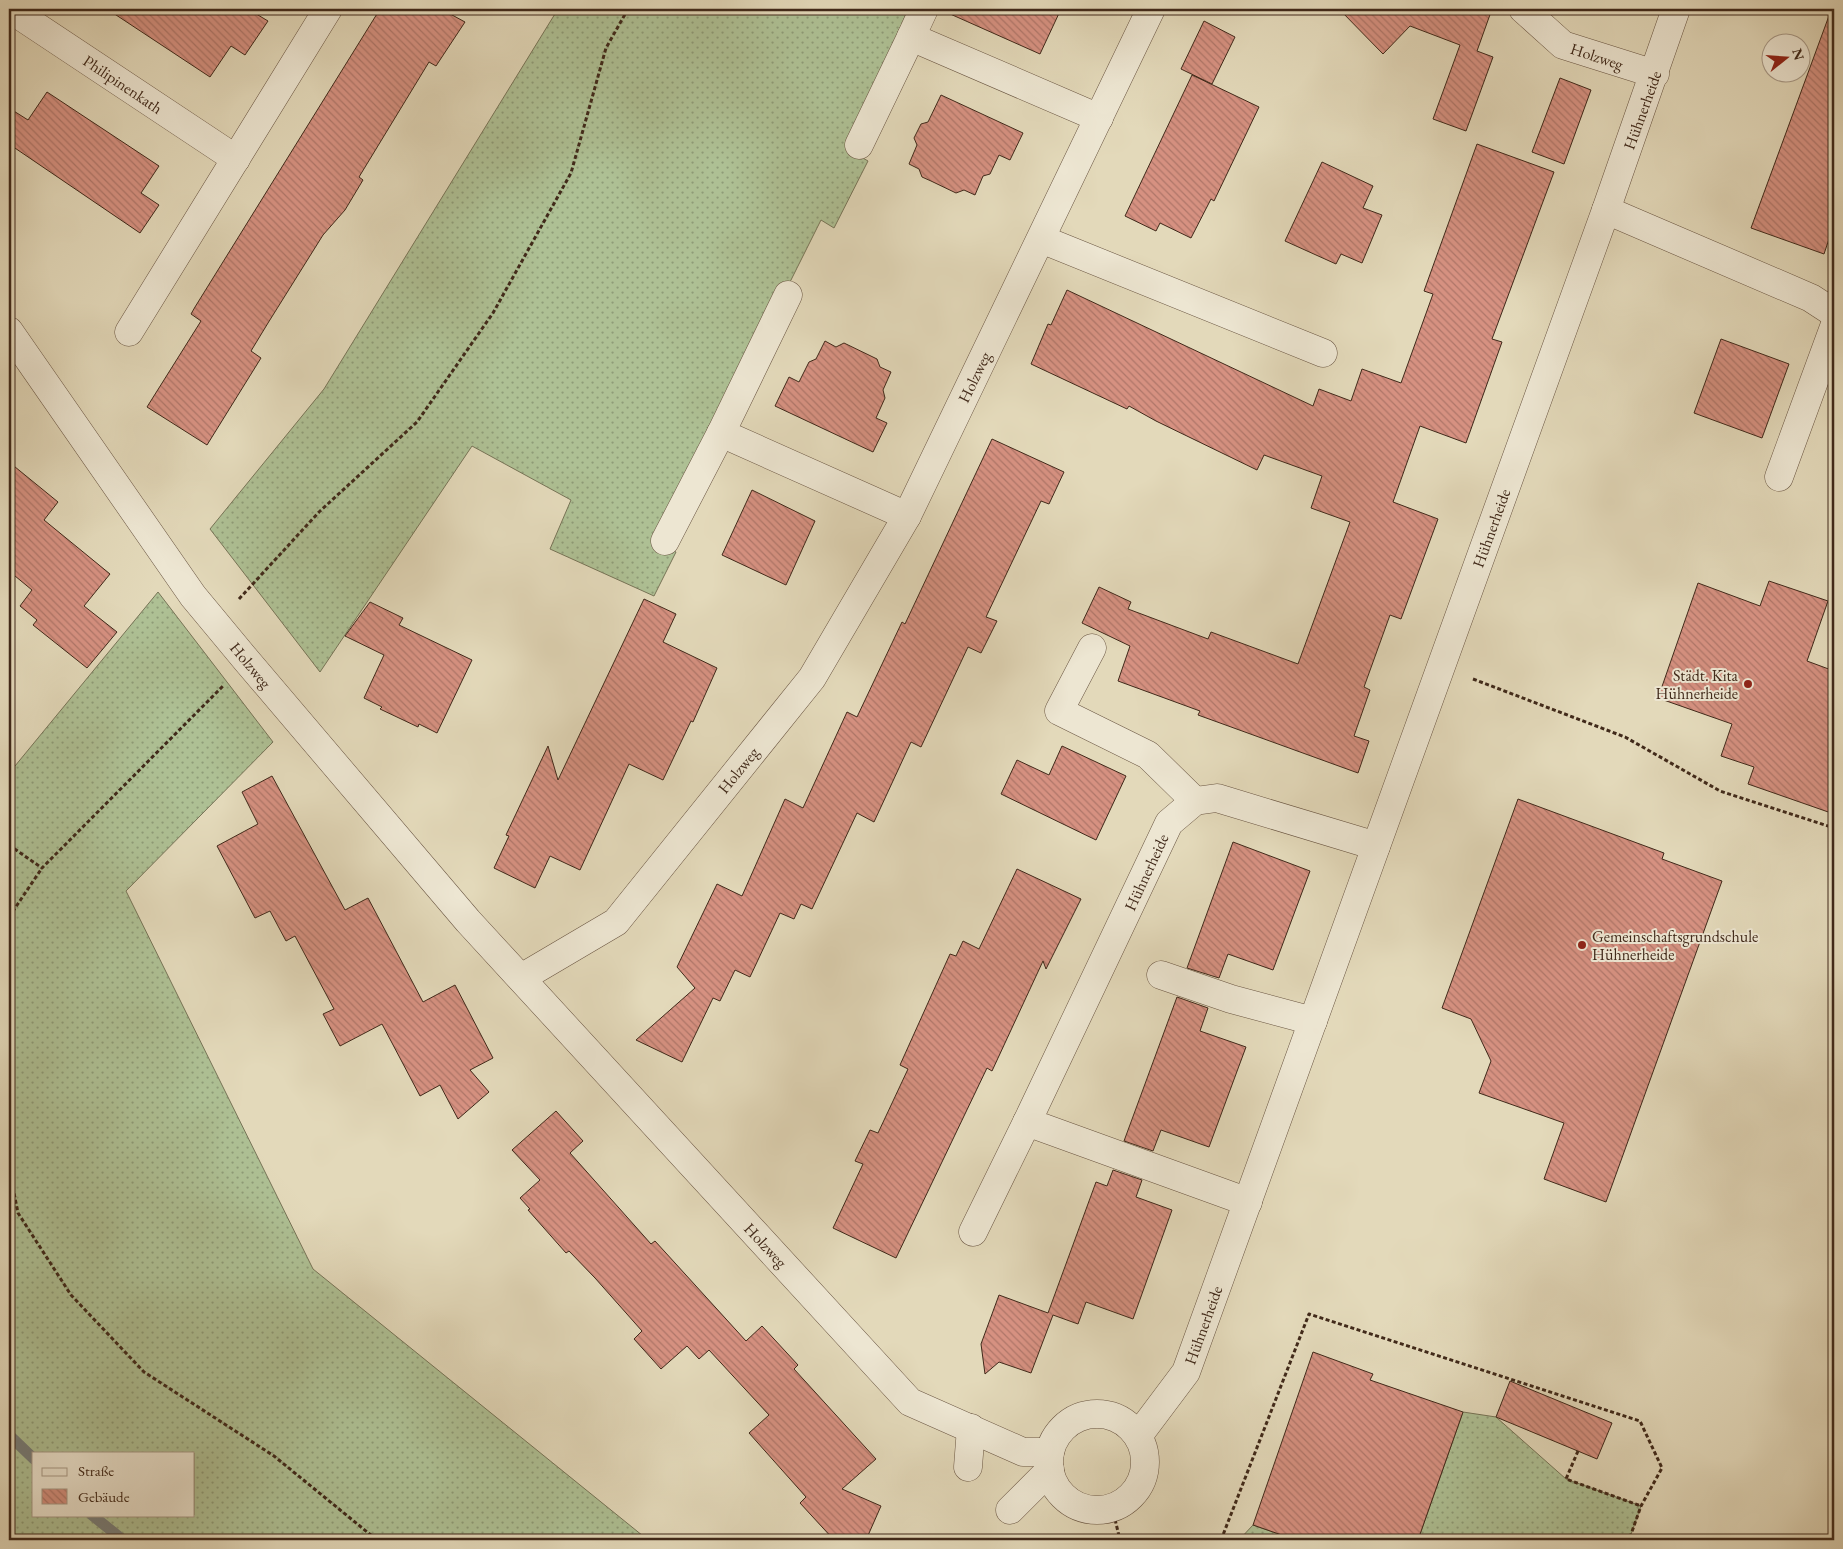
<svg xmlns="http://www.w3.org/2000/svg" width="1843" height="1549" font-family="'EB Garamond',serif">
<style>
.grass{fill:url(#grass-dots);stroke:#777457;fill-rule:evenodd}
.lines{fill:none;stroke-linecap:round;stroke-linejoin:round}
.stream{stroke:#777e7b;stroke-width:11}
.building{fill:url(#building-back-hatch);stroke:#40291a}
.minor-casing{stroke:#695542;stroke-width:29}
.path{stroke:#40291a;stroke-width:3;stroke-dasharray:4 2.5;stroke-linecap:butt}
.minor{stroke:#ede6d2;stroke-width:28}
.poi-dot{fill:#8f2418;stroke:#ede6d2;stroke-width:2}
.labels{text-anchor:middle;stroke-width:4;stroke-linejoin:round;paint-order:stroke}
.street-label{font-size:16px;fill:#40291a;stroke:#ede6d2}
.poi-label{font-size:16px;fill:#40291a;stroke:#ede6d2;text-anchor:end}
</style>
<defs>
<pattern id="grass-dots" width="8" height="8" patternUnits="userSpaceOnUse" patternTransform="scale(1.25)"><rect width="8" height="8" fill="#aec094"/><path d="M2 2h.1M6 6h.1" fill="none" stroke="#8f9c78" stroke-width="1.8" stroke-linecap="round"/></pattern>
<pattern id="building-back-hatch" width="6" height="6" patternUnits="userSpaceOnUse" patternTransform="scale(1.25)"><rect width="6" height="6" fill="#d69181"/><path d="M-1 5l2 2M0 0l6 6M5-1l2 2" fill="none" stroke="#af7669"/></pattern>
</defs>
<rect width="100%" height="100%" fill="#e3d9ba"/>
<filter id="stains"><feTurbulence type="fractalNoise" baseFrequency=".004" numOctaves="4"/><feColorMatrix values="0 0 0 0 .2 0 0 0 0 .09 0 0 0 0 .02 0 0 0 .5 -.17"/></filter>
<radialGradient id="worn" r=".72"><stop offset=".6" stop-color="#630" stop-opacity="0"/><stop offset="1" stop-color="#630" stop-opacity=".3"/></radialGradient>
<g class="grass">
<polygon points="558,9 908,9 849,150 868,161 834,228 821,220 789,284 652,541 676,552 654,596 550,549 571,500 472,446 320,672 210,529 324,389"/>
<path d="M158,592L273,742L126,891L313,1269L648,1540H9V762L15,766ZM34,1453H194V1515H34Z"/>
<polygon points="1463,1412 1496,1417 1566,1479 1641,1506 1629,1540 1418,1540"/>
<polygon points="1253,1525 1296,1540 1239,1540"/>
</g>
<g class="lines">
<g class="stream">
<polyline points="9,1435 34,1459"/>
<polyline points="92,1515 123,1540"/>
</g>
</g>
<g class="building">
<polygon points="107,9 248,9 268,21 245,55 231,46 210,77"/>
<polygon points="380,9 441,9 465,22 436,66 429,62 359,177 363,180 345,210 323,235 268,323 251,351 261,358 207,445 147,407 201,321 191,314 195,307"/>
<polygon points="939,9 1061,9 1040,54"/>
<polygon points="1339,9 1492,9 1477,51 1493,57 1466,131 1433,119 1460,45 1410,26 1383,54"/>
<polygon points="1830,13 1834,14 1834,224 1824,254 1751,228"/>
<polygon points="1204,21 1235,37 1212,84 1181,69"/>
<polygon points="1192,75 1259,107 1214,201 1211,199 1191,238 1160,223 1156,231 1125,216"/>
<polygon points="1560,78 1591,90 1564,164 1532,152"/>
<polygon points="47,92 159,166 141,193 159,205 140,233 9,144 9,108 28,120"/>
<polygon points="941,95 1023,133 1010,160 999,155 990,174 983,176 975,195 964,190 956,193 931,181 922,177 919,169 909,164 917,145 914,138 921,124 928,122"/>
<polygon points="1477,144 1554,172 1492,339 1502,342 1466,443 1420,426 1393,502 1438,519 1401,619 1390,615 1364,687 1370,690 1354,736 1369,741 1358,773 1198,715 1200,711 1118,681 1130,646 1082,623 1099,587 1131,602 1128,609 1208,639 1211,632 1298,664 1350,522 1311,508 1322,476 1264,455 1257,470 1156,421 1129,406 1127,409 1031,364 1048,324 1051,325 1067,290 1313,406 1319,389 1351,401 1362,369 1401,383 1433,294 1424,291"/>
<polygon points="1322,162 1373,186 1363,208 1382,215 1362,263 1341,254 1336,264 1285,241"/>
<polygon points="1721,339 1789,364 1762,438 1694,413"/>
<polygon points="825,341 836,347 844,343 877,359 880,367 891,372 883,390 885,398 876,418 887,423 873,452 775,406 789,377 799,382 809,362 816,359"/>
<polygon points="992,439 1064,472 1049,504 1041,501 986,617 997,621 981,653 968,647 921,747 911,742 874,822 857,813 812,909 801,904 794,919 780,913 750,977 735,970 720,1001 713,998 682,1062 636,1040 695,988 677,967 717,884 742,896 785,799 803,808 847,712 857,717 902,622 905,624"/>
<polygon points="9,462 58,502 44,520 110,574 84,606 117,632 87,668 33,625 37,620 20,606 32,590 9,571"/>
<polygon points="752,490 815,521 786,585 722,555"/>
<polygon points="1769,581 1828,601 1807,661 1834,671 1834,814 1748,784 1754,767 1721,756 1732,724 1658,698 1698,583 1760,606"/>
<polygon points="644,599 676,614 663,642 717,668 693,722 691,721 663,780 629,764 580,870 550,856 535,888 494,868 509,836 506,835 548,746 558,780"/>
<polygon points="370,602 403,618 399,625 472,660 437,733 419,724 418,727 380,709 382,707 364,698 384,655 345,636"/>
<polygon points="1062,746 1126,776 1096,840 1001,794 1017,760 1049,775"/>
<polygon points="272,776 345,910 368,898 423,1002 455,985 493,1058 470,1070 489,1092 458,1119 440,1085 420,1096 382,1024 340,1046 323,1014 334,1009 295,936 286,941 270,911 255,918 217,846 258,824 242,792"/>
<polygon points="1518,799 1664,853 1662,859 1722,881 1606,1202 1544,1179 1564,1123 1479,1093 1491,1061 1471,1019 1442,1008"/>
<polygon points="1233,842 1310,871 1273,970 1228,954 1219,978 1187,968"/>
<polygon points="1017,869 1081,899 1046,969 1043,961 992,1071 987,1068 896,1258 833,1228 863,1164 855,1161 870,1130 878,1133 908,1069 900,1065 950,954 956,956 963,941 979,949"/>
<polygon points="1177,997 1208,1008 1200,1031 1246,1047 1209,1147 1161,1130 1153,1151 1124,1141"/>
<polygon points="556,1111 583,1141 570,1153 651,1244 655,1241 746,1341 762,1326 798,1365 794,1369 876,1459 842,1489 881,1506 866,1540 834,1540 800,1503 806,1497 749,1433 769,1415 709,1350 699,1359 687,1346 661,1369 634,1339 642,1331 595,1278 569,1251 566,1253 528,1210 530,1209 520,1198 540,1180 512,1150"/>
<polygon points="1113,1170 1142,1180 1136,1197 1172,1210 1133,1319 1086,1302 1078,1324 1053,1315 1031,1373 999,1362 985,1374 981,1344 999,1295 1048,1313 1096,1182 1107,1186"/>
<polygon points="1313,1352 1373,1374 1370,1380 1463,1412 1418,1540 1296,1540 1253,1525"/>
<polygon points="1510,1381 1612,1423 1597,1459 1496,1417"/>
</g>
<g class="lines">
<defs>
<g id="minor">
<polyline points="10,9 236,159"/>
<polyline points="924,9 911,37 1099,118"/>
<polyline points="1523,9 1563,45 1655,74"/>
<polyline points="859,145 911,37"/>
<polyline points="1606,210 1811,298 1834,313"/>
<polyline points="1041,239 1323,353"/>
<polyline points="788,295 721,433 907,516"/>
<polyline points="9,331 193,596 247,661 468,921 910,1402 1023,1452 1050,1452"/>
<polyline points="129,332 328,9"/>
<polyline points="1779,477 1834,327"/>
<polyline points="665,541 721,433"/>
<polyline points="1092,648 1059,711 1148,755 1195,801"/>
<polyline points="1161,975 1231,999 1313,1021"/>
<polyline points="521,978 616,922 812,678 907,516 1151,9"/>
<polyline points="1248,1202 1027,1122 1169,823 1195,801 1217,798 1376,846"/>
<polyline points="973,1232 1027,1122"/>
<circle cx="1097" cy="1462" r="48"/>
<polyline points="1138,1436 1186,1372 1606,210 1676,9"/>
<polyline points="968,1467 971,1428"/>
<polyline points="1010,1510 1050,1470"/>
</g>
</defs>
<use href="#minor" class="minor-casing"/>
<g class="path">
<polyline points="239,599 319,512 417,422 493,313 571,173 606,48 628,9"/>
<polyline points="1473,679 1625,737 1720,791 1834,828"/>
<polyline points="9,845 42,868 224,685"/>
<polyline points="9,917 42,868"/>
<polyline points="9,1168 18,1213 71,1295 144,1372 274,1456 377,1540"/>
<polyline points="1578,1451 1566,1479 1641,1506"/>
<polyline points="1112,1507 1120,1540"/>
<polyline points="1120,1537 1127,1540"/>
<polyline points="1221,1540 1309,1314 1640,1421 1662,1468 1641,1506 1629,1540"/>
</g>
<use href="#minor" class="minor"/>
</g>
<g class="poi-dot">
<circle cx="1748" cy="684" r="5"/>
<circle cx="1582" cy="945" r="5"/>
</g>
<g class="labels">
<g class="street-label">
<text transform="translate(1597 56) rotate(18)" y="6">Holzweg</text>
<text transform="translate(123 84) rotate(34)" y="6">Philipinenkath</text>
<text transform="translate(1642 110) rotate(-70)" y="6">Hühnerheide</text>
<text transform="translate(974 377) rotate(-64)" y="6">Holzweg</text>
<text transform="translate(1491 528) rotate(-70)" y="6">Hühnerheide</text>
<text transform="translate(251 665) rotate(50)" y="6">Holzweg</text>
<text transform="translate(738 770) rotate(-51)" y="6">Holzweg</text>
<text transform="translate(1146 872) rotate(-65)" y="6">Hühnerheide</text>
<text transform="translate(766 1245) rotate(47)" y="6">Holzweg</text>
<text transform="translate(1203 1325) rotate(-70)" y="6">Hühnerheide</text>
</g>
<g class="poi-label">
<text x="1738" y="681">Städt. Kita<tspan x="1738" dy="18">Hühnerheide</tspan></text>
<text x="1592" y="942" text-anchor="start">Gemeinschaftsgrundschule<tspan x="1592" dy="18">Hühnerheide</tspan></text>
</g>
</g>
<rect width="1843" height="1549" fill="none" stroke="#e3d9ba" stroke-width="30"/>
<rect x="10" y="10" width="1823" height="1529" fill="none" stroke="#40291a" stroke-width="2.5"/>
<rect x="15" y="15" width="1813" height="1519" fill="none" stroke="#40291a"/>
<rect x="32" y="1452" width="162" height="65" fill="#ede6d2" stroke="#a89a88"/>
<rect x="42" y="1468" width="25" height="8" fill="#ede6d2" stroke="#a89a88"/>
<text x="78" y="1476" font-size="15" fill="#40291a">Straße</text>
<rect x="42" y="1489" width="25" height="15" fill="url(#building-back-hatch)" stroke="#a89a88"/>
<text x="78" y="1502" font-size="15" fill="#40291a">Gebäude</text>
<g transform="translate(1786 58) rotate(73)"><circle r="24" fill="#ede6d2" stroke="#a89a88"/>
<path d="M0-4L9 19L0 12L-9 19Z" fill="#8f2418"/>
<text y="-8" font-size="14" font-weight="bold" text-anchor="middle" fill="#40291a">N</text>
</g>
<rect width="100%" height="100%" filter="url(#stains)"/>
<rect width="100%" height="100%" fill="url(#worn)"/>
</svg>
